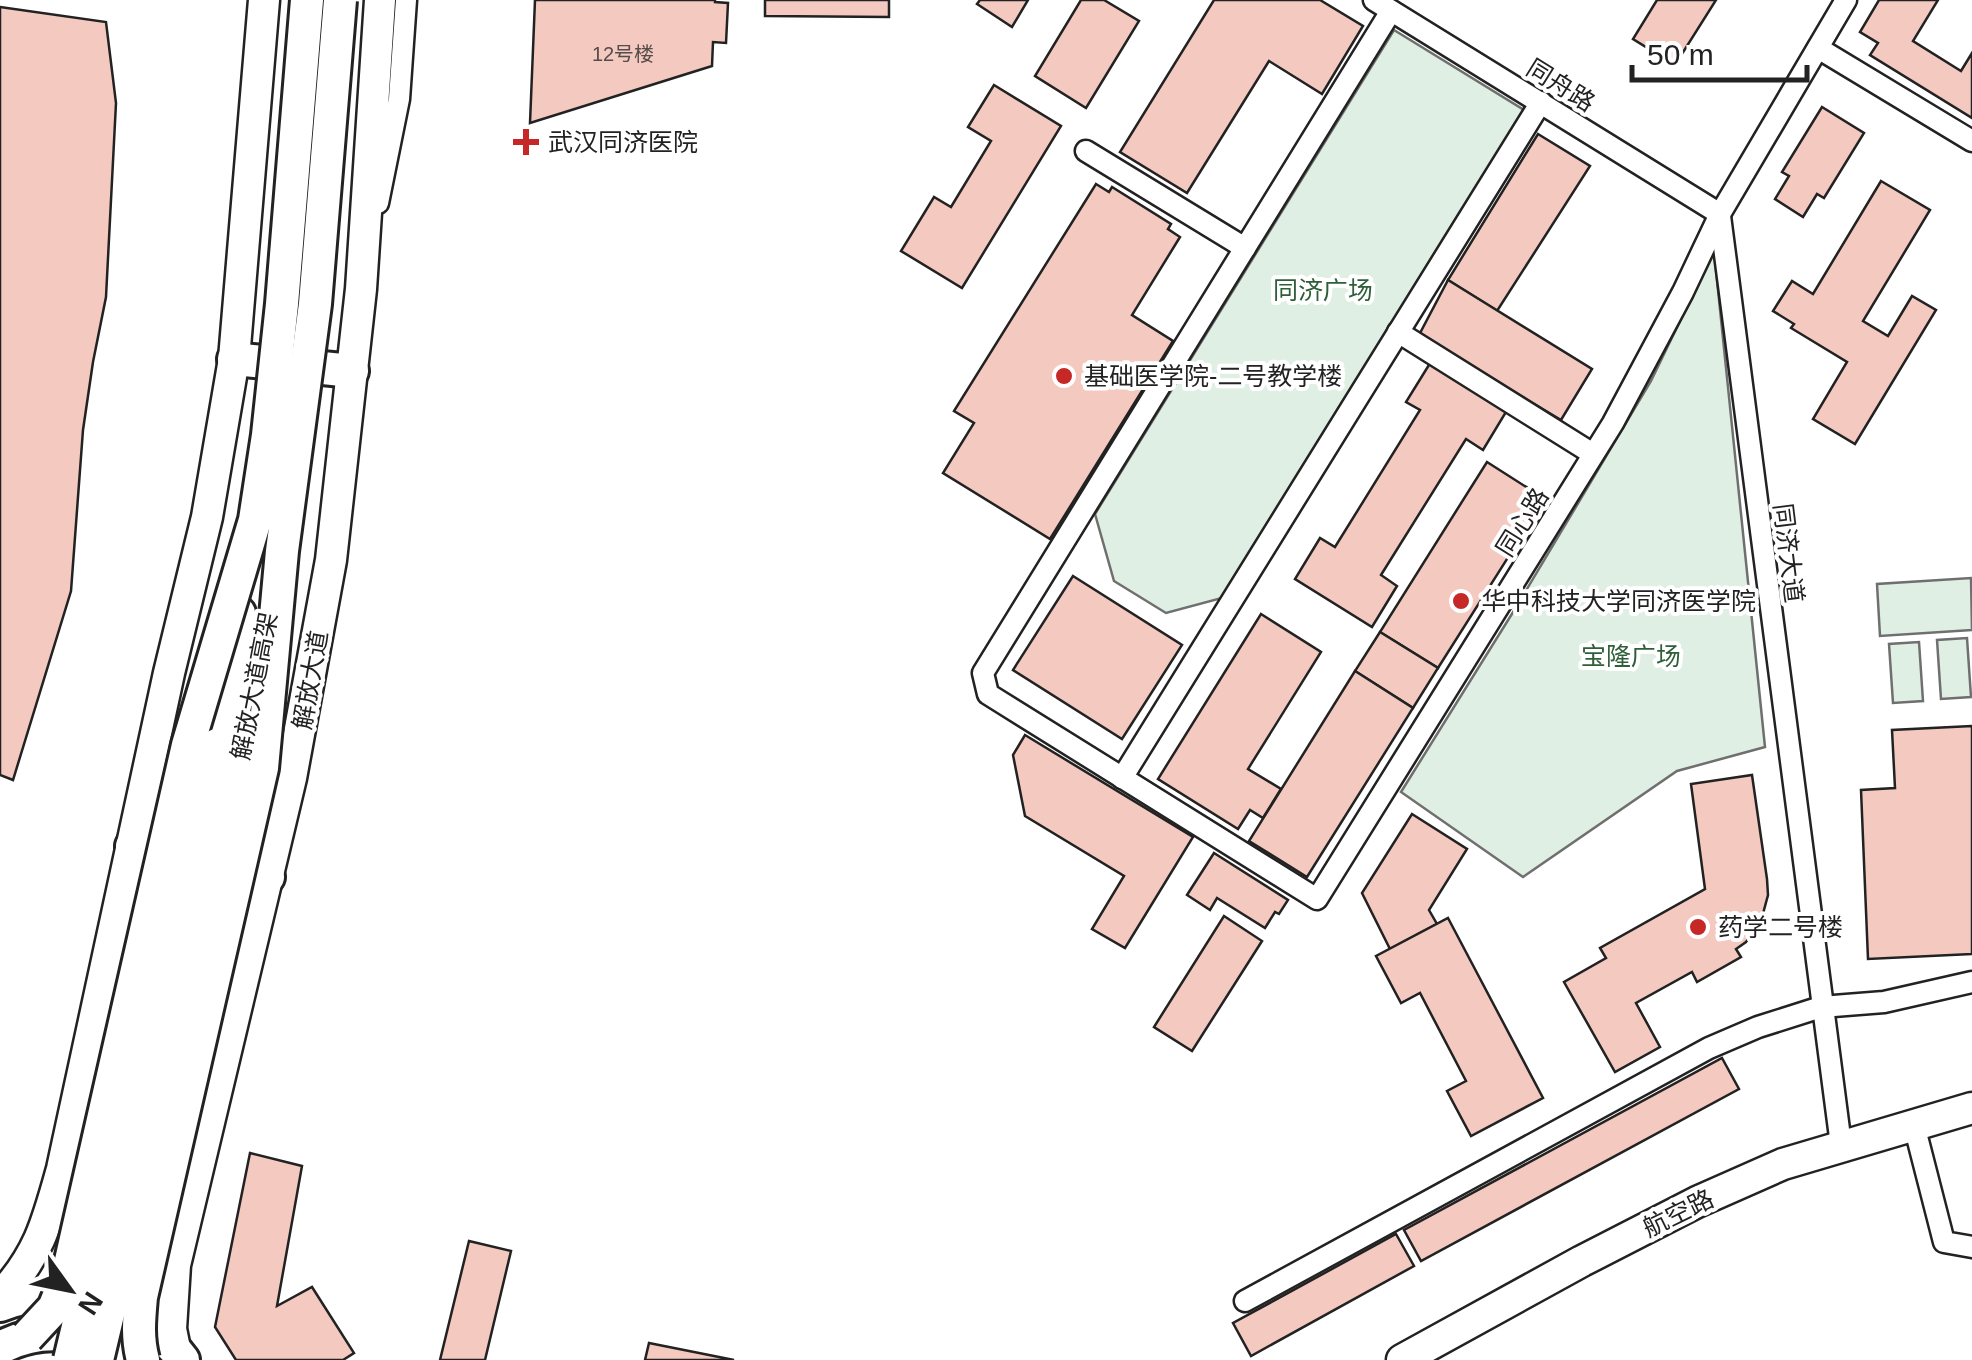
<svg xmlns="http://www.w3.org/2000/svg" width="1972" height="1360" font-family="Arial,'Noto Sans SC',sans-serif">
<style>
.green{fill:#e0efe3;stroke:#6f6f6f;stroke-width:2.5}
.building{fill:#f3c9c0;stroke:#222;stroke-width:2.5}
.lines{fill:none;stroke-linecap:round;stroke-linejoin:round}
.street-casing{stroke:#222;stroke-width:25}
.secondary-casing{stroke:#222;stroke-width:35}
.primary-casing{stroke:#222;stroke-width:38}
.street{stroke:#fff;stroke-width:20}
.secondary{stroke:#fff;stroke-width:30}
.primary{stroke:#fff;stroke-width:32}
.primary-bridge-casing{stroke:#222;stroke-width:38;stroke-linecap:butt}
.primary-bridge{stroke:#fff;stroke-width:32}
.poi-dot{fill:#c62828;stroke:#fff;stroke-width:4}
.labels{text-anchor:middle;stroke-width:8;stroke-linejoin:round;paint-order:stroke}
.number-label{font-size:20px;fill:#564c4a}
.street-label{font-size:25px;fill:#222;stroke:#fff}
.poi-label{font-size:25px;fill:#222;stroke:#fff;text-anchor:start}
.park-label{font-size:25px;fill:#2f5e38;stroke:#fff}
</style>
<rect width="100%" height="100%" fill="#fff"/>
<g class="green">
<polygon points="1394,30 1524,110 1222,598 1166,613 1114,581 1095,514"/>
<polygon points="1714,251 1765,747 1677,771 1523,877 1401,792 1515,609 1651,381"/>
<polygon points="1971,578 1972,630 1880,636 1877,584"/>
<polygon points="1967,638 1971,697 1941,699 1937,640"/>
<polygon points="1919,642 1923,701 1893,703 1889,644"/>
</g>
<g class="building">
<polygon points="535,0 715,0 715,2 728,3 726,43 713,42 712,66 530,123"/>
<polygon points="765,0 889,0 889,17 765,16"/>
<polygon points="980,0 1028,0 1012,27 977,4"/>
<polygon points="1081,0 1104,0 1139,21 1086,108 1035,76"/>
<polygon points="1214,0 1320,0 1363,26 1322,94 1269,61 1187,193 1120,152"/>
<polygon points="1657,0 1716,0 1675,65 1633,39"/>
<polygon points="1879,0 1938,0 1913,41 1961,71 1972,53 1972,118 1870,55 1878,43 1860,32"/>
<polygon points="0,7 106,22 116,103 106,297 93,362 83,430 71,591 13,780 0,775"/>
<polygon points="994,85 1061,126 962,288 901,251 934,197 951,207 991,141 968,127"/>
<polygon points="1822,107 1864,133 1824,198 1817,194 1803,217 1775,199 1789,176 1782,172"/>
<polygon points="1538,134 1590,166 1497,311 1448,280"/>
<polygon points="1881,181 1930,210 1863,321 1888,336 1912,296 1936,310 1855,444 1813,419 1847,362 1791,328 1794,324 1773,311 1792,281 1813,294"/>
<polygon points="1096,184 1109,192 1112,187 1171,224 1168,229 1180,237 1132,315 1173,341 1050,539 943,473 974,423 954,411"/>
<polygon points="1448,280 1592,369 1561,420 1419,335"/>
<polygon points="1432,360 1509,407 1483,450 1466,439 1381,575 1397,586 1372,627 1295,579 1320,538 1335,547 1420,410 1406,402"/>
<polygon points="1487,462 1545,499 1438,668 1380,632"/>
<polygon points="1073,576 1182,645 1122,739 1013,670"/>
<polygon points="1261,614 1321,652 1248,769 1281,789 1263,818 1250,810 1238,829 1158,779"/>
<polygon points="1380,632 1438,668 1413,708 1355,671"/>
<polygon points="1355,671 1413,708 1307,877 1249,841"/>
<polygon points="1972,726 1972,954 1868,959 1861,790 1895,788 1892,730"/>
<polygon points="1025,735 1193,837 1125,948 1092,929 1124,876 1025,816 1013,755"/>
<polygon points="1752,775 1767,879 1768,895 1761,921 1746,942 1736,949 1741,957 1697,982 1692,972 1636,1003 1660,1047 1615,1072 1564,982 1606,958 1600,948 1705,889 1691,784"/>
<polygon points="1412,814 1467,849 1429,910 1437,924 1390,949 1362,893"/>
<polygon points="1214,853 1288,900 1279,914 1275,912 1265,928 1217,898 1210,910 1187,895"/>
<polygon points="1224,916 1262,941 1192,1051 1154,1027"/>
<polygon points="1448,918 1543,1098 1471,1136 1447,1091 1466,1081 1420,993 1401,1003 1376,956"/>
<polygon points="1722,1058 1739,1089 1421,1261 1404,1230"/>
<polygon points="250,1153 302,1166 277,1306 312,1287 354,1353 343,1360 236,1360 215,1327"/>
<polygon points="1396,1234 1414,1266 1251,1356 1233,1323"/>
<polygon points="469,1241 511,1251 485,1360 440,1360"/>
<polygon points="649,1343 734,1360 645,1360"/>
</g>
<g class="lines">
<defs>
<g id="street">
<polyline points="1374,0 1720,214"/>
<polyline points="1391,11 983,673 988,694 1317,899 1613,423 1683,292 1720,214 1846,0"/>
<polyline points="1818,48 1972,141"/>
<polyline points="1086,151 1245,248"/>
<polyline points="378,203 399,99 406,0"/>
<polyline points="1720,216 1841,1145"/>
<polyline points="1398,332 1593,454"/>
<polyline points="1122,778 1541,102"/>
<polyline points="1914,1125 1944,1242 1972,1247"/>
<polyline points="1245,1301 1709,1048 1758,1027 1821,1007 1884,1002 1972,982"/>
</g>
<g id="secondary">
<path d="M0,1297C39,1255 47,1223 62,1169L169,673L207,517L234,359L264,0"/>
<polyline points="175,1349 171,1329 175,1265 291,778 331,560 361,289 380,0"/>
<polyline points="1402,1360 1582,1261 1697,1202 1783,1164 1972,1108"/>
</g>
<g id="primary">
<polyline points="234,359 352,371"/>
<polyline points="217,745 239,613"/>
<polyline points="242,751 261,657"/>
<polyline points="132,846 268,877"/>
<path d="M0,1305C67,1279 141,1302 183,1360"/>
<path d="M0,1348C43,1325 89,1332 127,1360"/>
</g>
</defs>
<use href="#street" class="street-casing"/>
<use href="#secondary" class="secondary-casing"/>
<use href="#primary" class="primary-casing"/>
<use href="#street" class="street"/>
<use href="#secondary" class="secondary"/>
<use href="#primary" class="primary"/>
<defs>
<g id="primary-bridge">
<polyline points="27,1337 54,1308 68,1274 188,745 255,520 268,435 282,304 307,0"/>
<polyline points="70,1360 217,745"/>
<polyline points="97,1360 242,751"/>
<path d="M143,1360C137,1338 139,1319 141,1297L262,768L282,551L315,304L340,0"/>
</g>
</defs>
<use href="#primary-bridge" class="primary-bridge-casing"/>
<use href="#primary-bridge" class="primary-bridge"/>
</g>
<g class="poi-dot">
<path d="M521 127h10v10h10v10h-10v10h-10v-10h-10v-10h10z"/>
<circle cx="1064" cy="376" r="10"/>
<circle cx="1461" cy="601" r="10"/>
<circle cx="1698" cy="927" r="10"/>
</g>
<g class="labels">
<g class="number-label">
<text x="623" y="61">12号楼</text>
</g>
<g class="street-label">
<text transform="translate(1561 85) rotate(32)" y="9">同舟路</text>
<text transform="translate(1522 522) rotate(-58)" y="9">同心路</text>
<text transform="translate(1789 553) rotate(83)" y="9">同济大道</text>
<text transform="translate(310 680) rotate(-80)" y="9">解放大道</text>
<text transform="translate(254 686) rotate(-79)" y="9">解放大道高架</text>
<text transform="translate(1678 1213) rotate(-26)" y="9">航空路</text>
</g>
<g class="poi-label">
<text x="548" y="151">武汉同济医院</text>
<text x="1084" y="385">基础医学院-二号教学楼</text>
<text x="1481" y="610">华中科技大学同济医学院</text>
<text x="1718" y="936">药学二号楼</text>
</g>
<g class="park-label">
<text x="1323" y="299">同济广场</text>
<text x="1631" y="665">宝隆广场</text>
</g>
</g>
<g transform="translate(70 1290) rotate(123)" stroke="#ffffff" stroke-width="8" paint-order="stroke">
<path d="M0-8L18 38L0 25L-18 38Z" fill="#222222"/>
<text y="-15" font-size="28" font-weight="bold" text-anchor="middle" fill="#222222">N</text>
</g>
<path d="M1632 65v15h175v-15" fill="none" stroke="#222222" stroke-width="5"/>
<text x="1647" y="65" font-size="30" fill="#222222" stroke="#ffffff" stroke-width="8" paint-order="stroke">50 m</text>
</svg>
